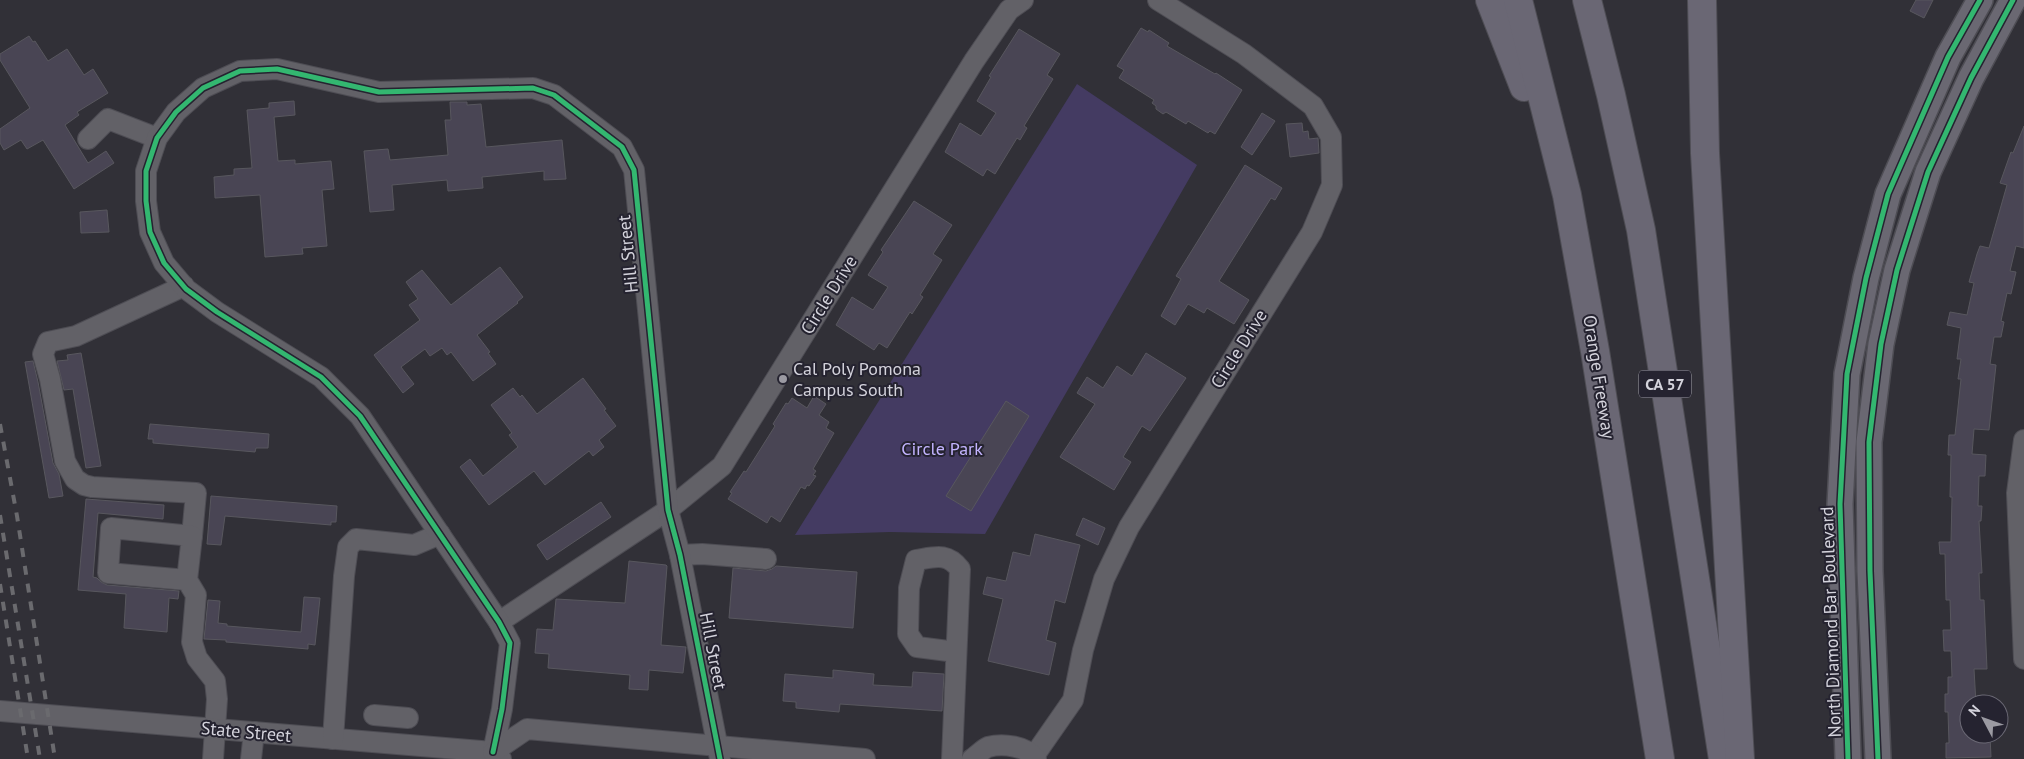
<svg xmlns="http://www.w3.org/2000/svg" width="2024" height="759" font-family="'PT Sans',sans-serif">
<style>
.green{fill:#443b62}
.building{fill:#494554;stroke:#58575e}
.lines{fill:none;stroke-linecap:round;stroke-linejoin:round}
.minor-casing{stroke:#4e4d54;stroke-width:22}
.major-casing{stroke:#4e4d54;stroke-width:28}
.highway-casing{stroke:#4e4d54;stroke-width:30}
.minor{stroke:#626167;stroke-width:20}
.major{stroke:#6a6872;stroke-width:25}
.highway{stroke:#6a6774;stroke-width:28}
.rail{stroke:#6a6a6e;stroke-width:4;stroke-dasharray:9 9;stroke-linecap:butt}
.cycleway-casing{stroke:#252330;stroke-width:8}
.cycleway{stroke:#33b770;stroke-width:5}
.poi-dot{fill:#9b9aa2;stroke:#252330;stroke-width:2}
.labels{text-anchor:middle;stroke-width:4;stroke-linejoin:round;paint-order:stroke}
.shield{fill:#252330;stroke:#a09ea8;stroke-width:1}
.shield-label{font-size:16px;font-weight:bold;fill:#d4d3dc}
.street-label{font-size:18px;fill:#d4d3dc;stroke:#252330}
.poi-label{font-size:18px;fill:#d4d3dc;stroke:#252330;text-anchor:start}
.park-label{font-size:18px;fill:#c3b4ff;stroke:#252330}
</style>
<rect width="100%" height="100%" fill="#313037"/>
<polygon class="green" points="1077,84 1197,165 985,534 890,532 795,535"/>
<g class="building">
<polygon points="1916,0 1933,0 1924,18 1910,11"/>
<polygon points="1141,28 1148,32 1149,30 1169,43 1167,46 1215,74 1216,73 1242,90 1215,134 1210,131 1208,133 1188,121 1186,124 1166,112 1163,114 1156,109 1156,106 1152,103 1154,100 1119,78 1124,70 1117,66"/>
<polygon points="1019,29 1060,54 1047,75 1053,79 1024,126 1027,128 1020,140 1017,138 995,174 987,169 983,176 945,152 960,123 981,136 996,113 977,101 991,77 989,76"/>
<polygon points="29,36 33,42 35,41 48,61 67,49 84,75 93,69 108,93 77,112 79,115 65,125 88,163 106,151 114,163 74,189 43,140 27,149 21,140 4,150 0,143 0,129 30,108 0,60 0,54"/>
<polygon points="294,101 295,115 274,117 278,161 295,160 295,164 331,161 334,189 322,190 327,246 302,248 303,254 265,257 260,195 215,198 214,177 234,175 234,169 252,168 247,110 269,108 269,103"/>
<polygon points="450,102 467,102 467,105 481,104 486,147 562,140 566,179 544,180 544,171 482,177 483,188 448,191 447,180 392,185 394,210 370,212 364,151 388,149 390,160 448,155 445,120 451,120"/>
<polygon points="1262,113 1275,121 1252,155 1241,147"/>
<polygon points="1302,123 1303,132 1308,131 1309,139 1318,138 1319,153 1290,157 1286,124"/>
<polygon points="2024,126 2024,248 2016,246 2010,271 2016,272 2011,294 2007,293 2001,321 2004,322 2001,337 1994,337 1990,364 1996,365 1989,430 1974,429 1972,454 1986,455 1985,476 1979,476 1978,506 1982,506 1981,521 1979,521 1982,573 1979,573 1980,600 1984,600 1987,669 1974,669 1976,704 1969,704 1969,734 1990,736 1991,757 1946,758 1946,743 1949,743 1948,712 1945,712 1945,694 1948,694 1948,677 1952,677 1951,651 1944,651 1943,630 1951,630 1950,600 1946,600 1945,554 1940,554 1939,542 1951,542 1952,497 1950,497 1951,455 1948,455 1949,435 1955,435 1961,379 1958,379 1961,359 1957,359 1961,328 1947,325 1950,312 1967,315 1974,283 1969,282 1977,254 1980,246 1989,248 2007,185 2000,183 2011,152 2013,153"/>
<polygon points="1245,165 1282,188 1275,200 1271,198 1219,281 1249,300 1234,324 1207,308 1204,313 1188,304 1175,325 1161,316 1181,279 1176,276"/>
<polygon points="914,201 952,225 933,254 942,260 920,295 923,297 912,314 910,312 887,348 879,343 874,350 836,325 852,297 873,310 888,287 868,275 883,252 881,250"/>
<polygon points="107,210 109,232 81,233 80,212"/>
<polygon points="500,267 523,297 517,302 518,303 477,335 490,352 488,353 496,364 473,381 451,352 447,355 442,348 430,356 425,349 401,367 414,384 403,393 374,355 420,320 409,305 418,299 406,282 422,270 451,305"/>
<polygon points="81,353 101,466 86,468 73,389 64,390 57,361 68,360 67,355"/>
<polygon points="1146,353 1186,378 1150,431 1142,426 1123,457 1131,462 1114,490 1060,457 1095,404 1077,393 1087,377 1103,388 1117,366 1132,376"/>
<polygon points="33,361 38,382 53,463 59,474 63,496 49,498 25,362"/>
<polygon points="583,378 606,409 604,410 616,426 599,440 604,447 593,456 589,451 545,485 534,471 489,505 460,467 470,459 483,476 518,447 509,435 512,433 491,405 513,388 520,397 522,395 537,414"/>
<polygon points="814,396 826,404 819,415 829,422 826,428 834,433 813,469 816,471 813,475 816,476 809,486 807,485 805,489 801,487 780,522 771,516 767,523 728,499 732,493 730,492 744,471 746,472 775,426 773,424 786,403 788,404 792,398 807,408"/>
<polygon points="1006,401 1029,416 971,511 946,496"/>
<polygon points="150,424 269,434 268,448 256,448 255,452 153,443 153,439 148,439"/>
<polygon points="211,496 337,506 336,522 331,522 331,525 225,516 221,545 207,544"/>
<polygon points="86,499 164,505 163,519 98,513 93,577 97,578 101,582 107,585 179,591 178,599 169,598 167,632 124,628 126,594 78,590"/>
<polygon points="601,502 611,517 547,560 537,545"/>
<polygon points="1083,518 1105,528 1098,545 1076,535"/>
<polygon points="1035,534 1080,545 1065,603 1055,600 1046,640 1056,643 1049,675 988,661 1003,599 983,594 987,577 1006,581 1013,552 1030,556"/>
<polygon points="629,561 666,565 667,566 661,645 686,647 683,673 649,670 648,690 629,689 630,675 548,668 549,654 535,653 537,629 553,630 556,599 625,603"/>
<polygon points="776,566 857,572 853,628 729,618 733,568 766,571 772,569"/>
<polygon points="304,597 320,598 315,645 308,644 308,649 226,642 226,640 204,639 208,600 220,601 218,623 227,624 227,626 301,632"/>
<polygon points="833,670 874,674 873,685 912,687 913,672 944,674 942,711 840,704 839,712 796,708 796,702 783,701 785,674 833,678"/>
</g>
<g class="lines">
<defs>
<g id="minor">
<polyline points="88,139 108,119 157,138"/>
<polyline points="184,286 76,336 48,342 43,354 50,379 65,461 75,479 84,485 92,487 196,493 192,536"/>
<polyline points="2024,440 2017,493 2024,659"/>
<polyline points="680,555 702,554 766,559"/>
<polyline points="187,580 108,573 111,528 192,536 187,580 196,595 192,642 197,658 215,681 217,699 213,759"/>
<polyline points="499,622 668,510 722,466 974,61 1009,10 1023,0"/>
<polyline points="0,711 493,752 501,759"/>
<polyline points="374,715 408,718"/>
<polyline points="333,739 344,576 348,547 356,539 414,545 440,534"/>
<polyline points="493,752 502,709 510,643 499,622 360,416 321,377 217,312 186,289 164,263 150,232 146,201 146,171 157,138 176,112 203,88 240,71 277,69 379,92 533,88 554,95 622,147 634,170 668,510 680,555 720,759"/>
<polyline points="493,752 527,729 865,759"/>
<polyline points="1034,756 1073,700 1083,650 1104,579 1129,527 1312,232 1332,185 1331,137 1313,106 1244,54 1158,0"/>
<polyline points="251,759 254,732"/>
<path d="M952,759L960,569C947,552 935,557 916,560L909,588L908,634L917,647L956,652"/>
<path d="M972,759C977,756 983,749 988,747C1003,743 1027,746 1036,759"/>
</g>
<g id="major">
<polyline points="1848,759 1840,504 1847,374 1866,278 1888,194 1948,57 1980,0"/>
<polyline points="1878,759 1870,571 1869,442 1881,344 1897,270 1928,172 1971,78 2013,0"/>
</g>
<g id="highway">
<polyline points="1490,0 1524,87"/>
<polyline points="1518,0 1567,195 1595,351 1660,759"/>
<polyline points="1587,0 1611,95 1641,230 1723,759"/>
<polyline points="1702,0 1705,153 1740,759"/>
</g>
</defs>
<use href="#minor" class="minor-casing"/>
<use href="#major" class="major-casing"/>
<use href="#highway" class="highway-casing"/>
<use href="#minor" class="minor"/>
<use href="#major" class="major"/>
<use href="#highway" class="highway"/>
<g class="rail">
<polyline points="0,424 17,516 55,759"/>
<polyline points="0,515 40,759"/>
<polyline points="0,584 28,759"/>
</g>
<defs>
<g id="cycleway">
<polyline points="493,752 502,709 510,643 499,622 360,416 321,377 217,312 186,289 164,263 150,232 146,201 146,171 157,138 176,112 203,88 240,71 277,69 379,92 533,88 554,95 622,147 634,170 668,510 680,555 720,759"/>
<polyline points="1848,759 1840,504 1847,374 1866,278 1888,194 1948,57 1980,0"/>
<polyline points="1878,759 1870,571 1869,442 1881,344 1897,270 1928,172 1971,78 2013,0"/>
</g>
</defs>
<use href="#cycleway" class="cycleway-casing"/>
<use href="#cycleway" class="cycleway"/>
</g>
<circle class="poi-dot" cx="783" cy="379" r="5"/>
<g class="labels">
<rect class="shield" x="1639" y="370.5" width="52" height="27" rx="4"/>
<g class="shield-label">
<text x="1665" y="390">CA 57</text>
</g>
<g class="street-label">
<text transform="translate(628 254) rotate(-96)" y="6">Hill Street</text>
<text transform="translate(829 295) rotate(-58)" y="6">Circle Drive</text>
<text transform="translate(1239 349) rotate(-58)" y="6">Circle Drive</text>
<text transform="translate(1599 377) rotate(81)" y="6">Orange Freeway</text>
<text transform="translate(1831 622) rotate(-92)" y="6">North Diamond Bar Boulevard</text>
<text transform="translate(713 651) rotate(79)" y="6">Hill Street</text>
<text transform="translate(246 732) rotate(5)" y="6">State Street</text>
</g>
<g class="poi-label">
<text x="793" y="375">Cal Poly Pomona<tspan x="793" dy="21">Campus South</tspan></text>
</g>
<g class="park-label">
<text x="942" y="455">Circle Park</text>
</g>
</g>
<g transform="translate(1984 719) rotate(311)"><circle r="24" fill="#252330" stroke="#6b6975"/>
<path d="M0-4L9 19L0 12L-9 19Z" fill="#9b9aa2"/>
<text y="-8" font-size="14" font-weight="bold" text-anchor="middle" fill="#d4d3dc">N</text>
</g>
</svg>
